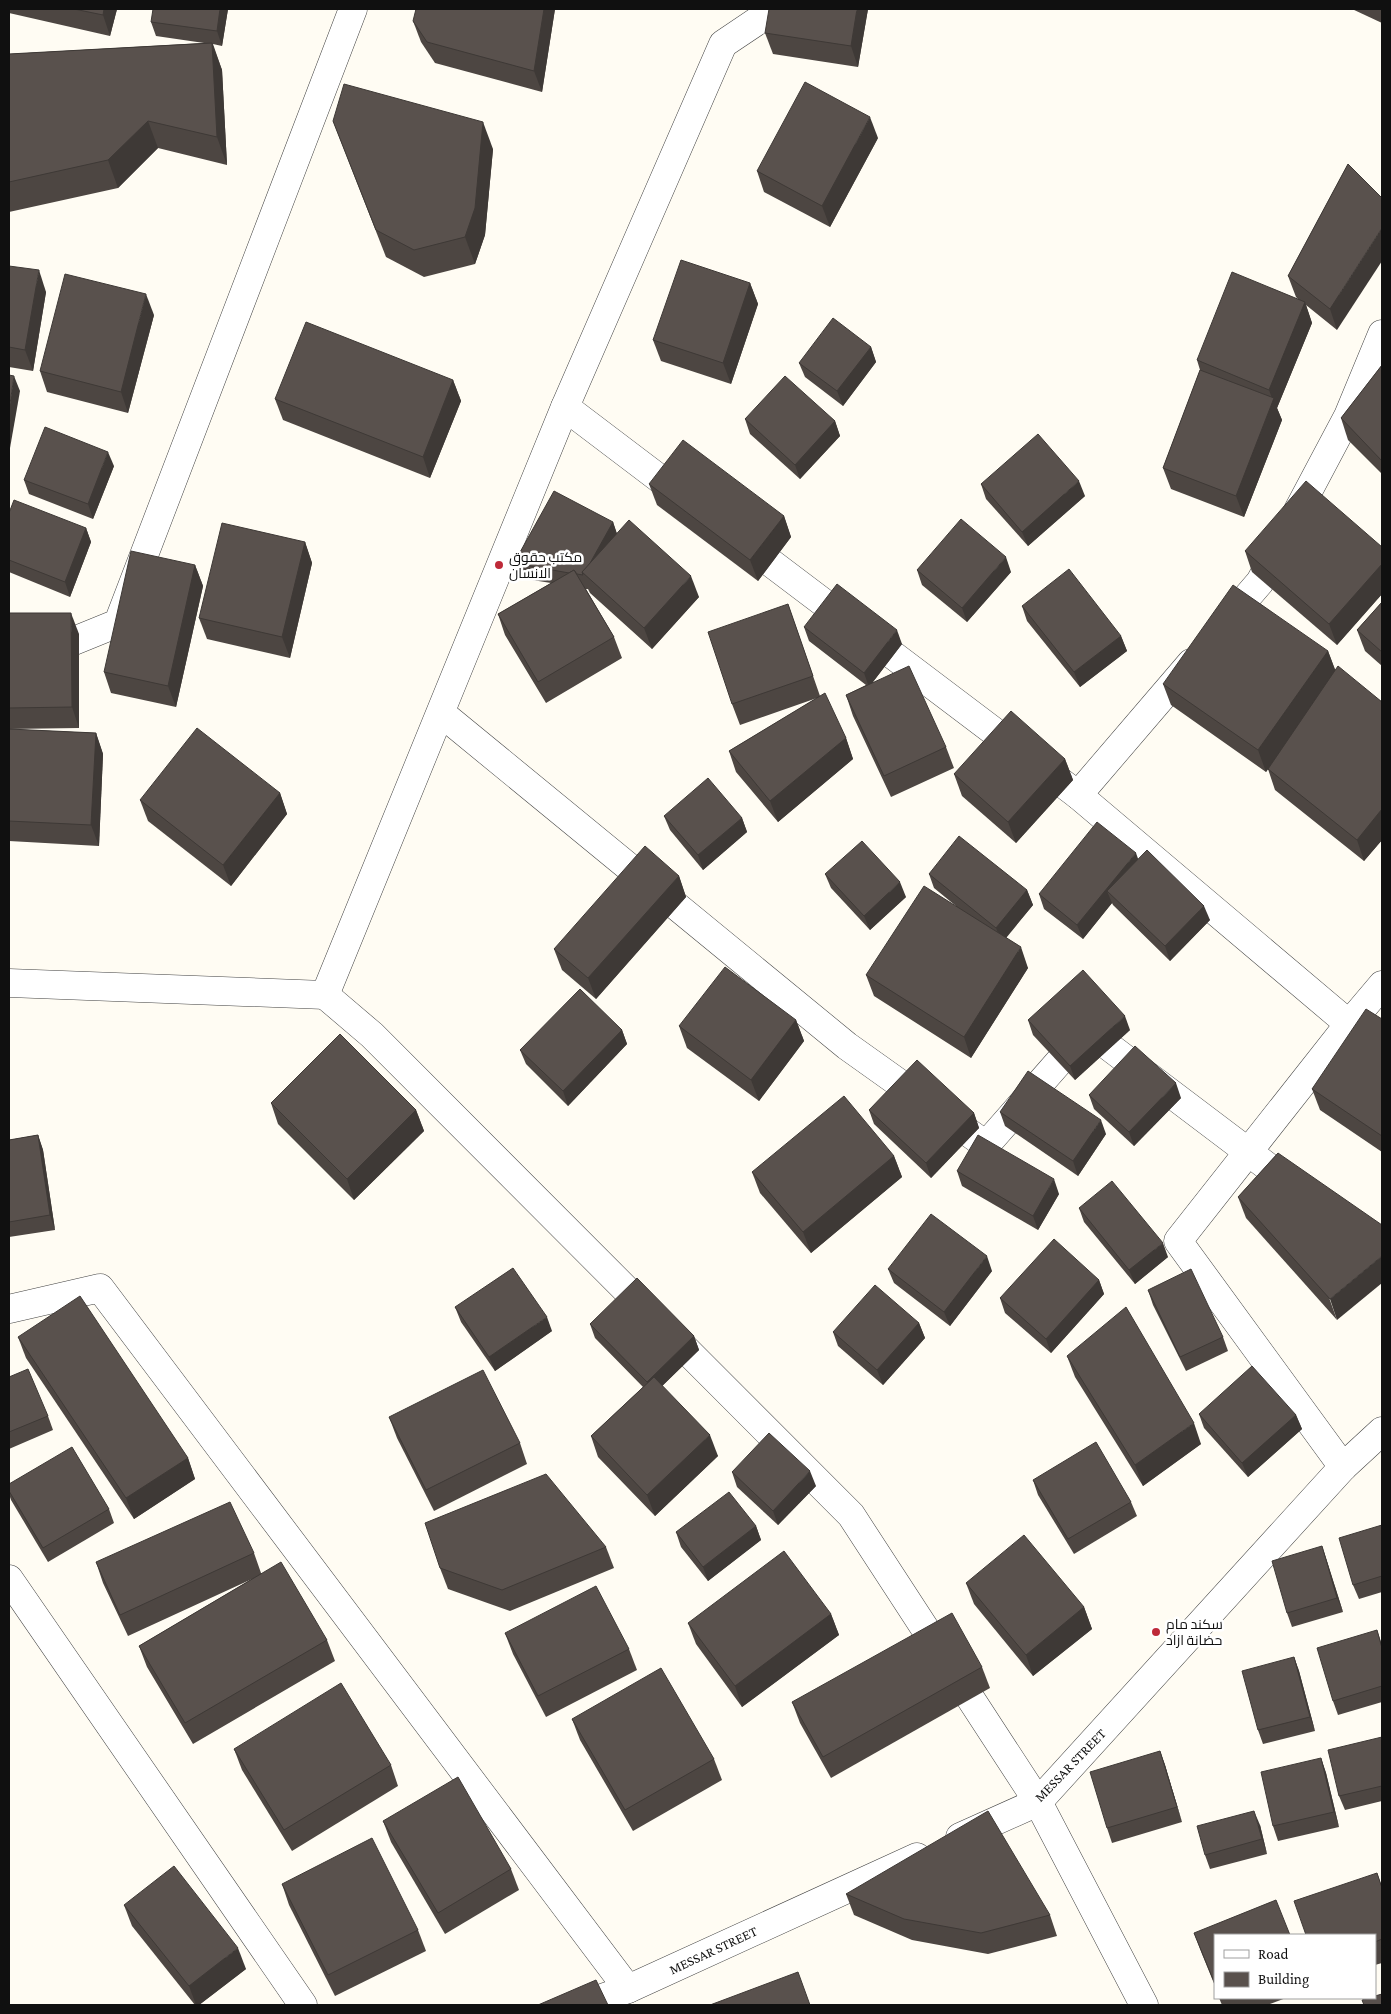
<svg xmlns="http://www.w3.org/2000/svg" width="1391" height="2014" font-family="'Crimson Pro',Cairo,serif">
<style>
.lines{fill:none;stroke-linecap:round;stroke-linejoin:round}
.street-casing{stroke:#434343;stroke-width:29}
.street{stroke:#fff;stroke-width:28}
.wall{fill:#4d4642}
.shaded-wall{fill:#3e3936}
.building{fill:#59514d;stroke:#3e3936}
.poi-dot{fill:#be2a39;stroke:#fff;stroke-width:2}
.labels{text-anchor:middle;stroke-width:5;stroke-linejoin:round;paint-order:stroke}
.poi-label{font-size:14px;fill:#101010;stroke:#fff;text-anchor:start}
.street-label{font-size:14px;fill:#101010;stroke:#fff}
</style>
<rect width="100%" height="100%" fill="#fffcf3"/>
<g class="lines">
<defs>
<g id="street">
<polyline points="565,407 685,498"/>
<polyline points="742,541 1078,795 1349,1024"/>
<polyline points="1223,625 1260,582 1348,416 1382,334"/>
<polyline points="9,641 59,647 118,623 353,9"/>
<polyline points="441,713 847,1046 986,1145 1087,1030 1296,1188"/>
<polyline points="1078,795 1191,663"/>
<polyline points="9,983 325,995 565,407 723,44 775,9"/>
<polyline points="325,995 372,1035 851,1515 1038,1802 1144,2005"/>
<polyline points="9,1309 100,1288 628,1989"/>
<polyline points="1343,1467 1178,1241 1349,1024 1382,985"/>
<polyline points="9,1579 303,2005"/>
<polyline points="960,1837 1038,1802 1343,1467 1382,1431"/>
<polyline points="582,2005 628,1989 917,1857"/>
</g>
</defs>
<use href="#street" class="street-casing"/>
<use href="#street" class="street"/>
</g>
<g class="wall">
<polygon points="9,9 117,9 110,36 9,13"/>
<polygon points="228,9 222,46 213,44 222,70 227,165 158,148 118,188 9,212 9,54 204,43 156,36 151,22"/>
<polygon points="555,9 542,92 435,63 421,42 413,21"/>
<polygon points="868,9 858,67 773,54 765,33"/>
<polygon points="1352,9 1382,9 1382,23"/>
<polygon points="333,121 493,149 485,235 475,264 424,277 386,257"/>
<polygon points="878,138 830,227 764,192 757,171"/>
<polygon points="1348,164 1337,330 1306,305 1312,323 1277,408 1282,420 1244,517 1171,489 1163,468 1200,370 1197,360 1298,299 1296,297 1288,276"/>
<polygon points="9,266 46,292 33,371 9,367"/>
<polygon points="750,283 758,304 731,384 661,361 653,340"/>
<polygon points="154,315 128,413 47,392 40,371"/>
<polygon points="871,347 876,362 843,406 805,377 799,363"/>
<polygon points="1382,365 1382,474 1348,440 1341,418"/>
<polygon points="453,380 461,401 430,478 283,420 275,399"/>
<polygon points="745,419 835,421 840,436 800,479 750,434"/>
<polygon points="114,466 93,519 29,494 24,480"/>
<polygon points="649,484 784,516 791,537 758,581 657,505"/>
<polygon points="981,484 1085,496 1028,546 986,499"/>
<polygon points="9,513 86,528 91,542 70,597 9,572"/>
<polygon points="613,522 617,534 699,597 652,649 590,593 588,589 586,589 614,637 622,658 546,703 505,635 498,614 551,583 520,578 514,563"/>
<polygon points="305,542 312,563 290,658 207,639 199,618"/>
<polygon points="1382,547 1382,594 1337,645 1252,572 1245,551"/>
<polygon points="195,565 203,586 176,707 111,693 104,672"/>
<polygon points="917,570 1011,572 967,622 922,585"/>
<polygon points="1382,602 1382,666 1365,651 1357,630"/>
<polygon points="788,604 820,696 846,738 853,759 778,822 736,772 729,751 817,698 740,725 732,704"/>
<polygon points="1022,606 1121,636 1127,651 1080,687 1027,621"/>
<polygon points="9,613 79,634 79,728 9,729"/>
<polygon points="804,627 902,644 873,682 946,747 954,768 891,797 853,716 846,695 866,685 809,641"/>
<polygon points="1328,651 1335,670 1382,702 1382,840 1364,861 1275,790 1268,769 1266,772 1171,705 1163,684"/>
<polygon points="9,729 96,733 103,754 99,846 9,841"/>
<polygon points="1065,759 1073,780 1016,843 962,796 954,774"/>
<polygon points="280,793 287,814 231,886 148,821 140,800"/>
<polygon points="664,816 742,818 747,832 703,870 670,830"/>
<polygon points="1138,859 1210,920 1170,961 1113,905 1112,903 1083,939 1044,909 1039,894"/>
<polygon points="825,874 906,897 870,930 831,888"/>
<polygon points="929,874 1027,890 1033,905 1006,937 1028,968 971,1058 874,996 866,975 956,906 934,888"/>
<polygon points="679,876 686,897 596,999 562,970 554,949"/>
<polygon points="1382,1019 1382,1152 1320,1110 1312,1089"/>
<polygon points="796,1020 804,1041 759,1101 687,1048 679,1026"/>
<polygon points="1028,1020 1130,1030 1075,1080 1033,1035"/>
<polygon points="622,1030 627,1044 568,1106 526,1064 520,1050"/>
<polygon points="1089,1095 1181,1098 1134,1146 1094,1109"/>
<polygon points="271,1103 416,1110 424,1131 354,1200 278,1124"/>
<polygon points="869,1110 974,1113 979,1128 931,1178 874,1124"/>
<polygon points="1000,1112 1106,1134 1078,1176 1005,1126"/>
<polygon points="38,1135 43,1150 55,1230 9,1237 9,1140"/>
<polygon points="1278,1153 1337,1320 1246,1218 1238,1197"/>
<polygon points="894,1156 902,1177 811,1253 760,1193 752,1172"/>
<polygon points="957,1171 1059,1194 1038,1230 962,1186"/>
<polygon points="1079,1208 1168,1257 1135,1284 1084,1222"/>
<polygon points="888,1269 992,1271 950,1326 894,1283"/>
<polygon points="1099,1280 1104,1294 1051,1353 1005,1313 1000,1298"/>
<polygon points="1148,1290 1223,1337 1228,1351 1186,1371 1153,1305"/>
<polygon points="455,1307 552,1331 495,1371 461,1322"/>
<polygon points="919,1323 925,1338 883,1385 838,1346 833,1332"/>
<polygon points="590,1324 694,1336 699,1350 662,1386 718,1456 655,1516 598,1457 591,1436 643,1387 595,1338"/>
<polygon points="18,1337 188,1458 195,1479 134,1519 26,1358"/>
<polygon points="1067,1356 1201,1444 1143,1486 1075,1377"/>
<polygon points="9,1377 48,1416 53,1430 9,1449"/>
<polygon points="1199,1414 1296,1415 1302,1429 1248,1477 1204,1428"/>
<polygon points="389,1417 520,1443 527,1464 434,1511 397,1438"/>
<polygon points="732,1472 816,1486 778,1525 737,1487"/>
<polygon points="1033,1480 1131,1502 1137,1516 1074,1554 1038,1495"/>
<polygon points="9,1484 109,1509 114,1523 48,1562 11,1500 9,1494"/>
<polygon points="1382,1525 1382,1592 1359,1599 1353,1585"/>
<polygon points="756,1526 761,1540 708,1581 681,1547 676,1532"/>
<polygon points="1322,1546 1343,1612 1292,1627 1287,1613"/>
<polygon points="606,1547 614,1568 510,1611 448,1589 440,1568"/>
<polygon points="254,1553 261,1573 327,1640 335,1661 193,1744 147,1667 139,1646 252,1579 128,1636 103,1583 96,1562"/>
<polygon points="966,1583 1084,1607 1092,1629 1033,1676 974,1604"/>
<polygon points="831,1614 839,1635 742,1707 696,1644 688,1623"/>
<polygon points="1377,1630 1382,1645 1382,1702 1338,1715 1333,1701"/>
<polygon points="505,1633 629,1649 637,1670 546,1717 513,1654"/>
<polygon points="1294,1657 1299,1671 1315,1731 1263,1744 1258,1730"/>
<polygon points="982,1667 990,1688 831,1778 800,1723 792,1702"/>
<polygon points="572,1719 714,1759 722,1780 633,1831 580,1740"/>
<polygon points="1382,1737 1382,1801 1345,1810 1339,1796"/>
<polygon points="234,1749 391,1765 398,1786 292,1851 242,1770"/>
<polygon points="1160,1751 1165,1765 1182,1822 1112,1843 1107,1828"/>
<polygon points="1321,1758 1326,1773 1339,1827 1278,1841 1273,1826"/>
<polygon points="383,1821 511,1869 519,1890 445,1934 391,1842"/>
<polygon points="1260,1825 1267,1854 1210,1869 1205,1855"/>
<polygon points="1377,1873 1382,1887 1382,1963 1375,1965 1375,1935"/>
<polygon points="282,1884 418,1930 426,1951 335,1996 289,1905"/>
<polygon points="846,1894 1050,1915 1057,1936 988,1954 912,1940 854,1915"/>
<polygon points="124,1905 246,1969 199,2005 195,2005 132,1926"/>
<polygon points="1194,1933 1215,1935 1215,1986 1202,1954"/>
<polygon points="1219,1998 1286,1998 1267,2005 1222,2005"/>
</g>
<g class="shaded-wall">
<polygon points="104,9 117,9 110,36 103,15"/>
<polygon points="220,9 228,9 222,46 217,31"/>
<polygon points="544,9 555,9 542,92 534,71"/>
<polygon points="857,9 868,9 858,67 851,46"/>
<polygon points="212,43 222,70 227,165 217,137"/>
<polygon points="870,117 878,138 830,227 822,206"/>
<polygon points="148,121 158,148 118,188 108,160"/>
<polygon points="483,122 493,149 485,235 475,264 465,237"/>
<polygon points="1382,228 1382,261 1337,330 1330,309"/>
<polygon points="39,270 46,292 33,371 25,350"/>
<polygon points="750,283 758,304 731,384 723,363"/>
<polygon points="146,294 154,315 128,413 121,392"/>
<polygon points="1305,302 1312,323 1277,408 1282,420 1244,517 1236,496 1273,401 1269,390"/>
<polygon points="871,347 876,362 843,406 837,391"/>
<polygon points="14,376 20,391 10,448 9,445 9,411"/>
<polygon points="453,380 461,401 430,478 423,457"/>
<polygon points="835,421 840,436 800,479 795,465"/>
<polygon points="108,452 114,466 93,519 88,504"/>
<polygon points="1079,481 1085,496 1028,546 1022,532"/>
<polygon points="784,516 791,537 758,581 750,560"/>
<polygon points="613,522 618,537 584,574"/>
<polygon points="86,528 91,542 70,597 65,582"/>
<polygon points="305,542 312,563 290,658 282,637"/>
<polygon points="1006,557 1011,572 967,622 962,608"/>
<polygon points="1382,564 1382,594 1337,645 1329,624"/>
<polygon points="195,565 203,586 176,707 168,686"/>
<polygon points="691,576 699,597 652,649 644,628"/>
<polygon points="71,613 79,634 79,728 72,707"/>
<polygon points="897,630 902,644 869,687 864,673"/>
<polygon points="1121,636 1127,651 1080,687 1074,672"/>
<polygon points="1328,651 1336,672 1266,772 1258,750"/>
<polygon points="96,733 103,754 99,846 91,825"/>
<polygon points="846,738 853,759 778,822 770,801"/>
<polygon points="1065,759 1073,780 1016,843 1008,822"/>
<polygon points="280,793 287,814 231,886 223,865"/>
<polygon points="1382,809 1382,840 1364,861 1357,840"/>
<polygon points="742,818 747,832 703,870 698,855"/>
<polygon points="1136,853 1141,867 1107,891 1112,903 1083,939 1077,925"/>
<polygon points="679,876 686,897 596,999 588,978"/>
<polygon points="900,882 906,897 870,930 864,916"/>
<polygon points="1027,890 1033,905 1002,943 996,928"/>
<polygon points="1204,906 1210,920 1170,961 1165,946"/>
<polygon points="1021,947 1028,968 971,1058 964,1037"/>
<polygon points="1125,1016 1130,1030 1075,1080 1070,1066"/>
<polygon points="796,1020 804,1041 759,1101 751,1080"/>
<polygon points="622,1030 627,1044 568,1106 563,1091"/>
<polygon points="1176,1083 1181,1098 1134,1146 1129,1132"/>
<polygon points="416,1110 424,1131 354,1200 347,1179"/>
<polygon points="974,1113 979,1128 931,1178 926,1163"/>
<polygon points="1101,1120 1106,1134 1078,1176 1073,1161"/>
<polygon points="38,1135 43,1150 55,1230 50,1215"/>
<polygon points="894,1156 902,1177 811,1253 803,1232"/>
<polygon points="1054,1179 1059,1194 1038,1230 1033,1216"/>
<polygon points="1163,1243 1168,1257 1135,1284 1129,1270"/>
<polygon points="987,1256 992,1271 950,1326 944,1312"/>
<polygon points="1382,1256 1382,1283 1337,1320 1330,1299"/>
<polygon points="1099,1280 1104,1294 1051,1353 1046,1339"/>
<polygon points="547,1317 552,1331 495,1371 489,1357"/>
<polygon points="919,1323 925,1338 883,1385 877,1370"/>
<polygon points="694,1336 699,1350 652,1396 647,1382"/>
<polygon points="1296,1415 1302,1429 1248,1477 1242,1463"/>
<polygon points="1194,1423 1201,1444 1143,1486 1135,1465"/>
<polygon points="710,1435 718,1456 655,1516 647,1495"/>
<polygon points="188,1458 195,1479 134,1519 126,1498"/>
<polygon points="810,1471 816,1486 778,1525 773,1511"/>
<polygon points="756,1526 761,1540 708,1581 703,1567"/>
<polygon points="1322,1546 1327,1561 1343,1612 1337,1598"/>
<polygon points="1084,1607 1092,1629 1033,1676 1026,1655"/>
<polygon points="831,1614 839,1635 742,1707 735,1686"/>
<polygon points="1294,1657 1299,1671 1315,1731 1310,1717"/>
<polygon points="1160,1751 1165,1765 1182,1822 1177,1807"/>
<polygon points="1321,1758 1326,1773 1339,1827 1334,1812"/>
<polygon points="1254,1811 1260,1825 1267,1854 1262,1839"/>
<polygon points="238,1948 246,1969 199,2005 196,2005 189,1986"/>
</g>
<g class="building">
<polygon points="74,9 104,9 103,15"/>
<polygon points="153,9 220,9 217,31 151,22"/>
<polygon points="416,9 544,9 534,71 427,42 413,21"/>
<polygon points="769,9 857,9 851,46 765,33"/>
<polygon points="212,43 217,137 148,121 108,160 9,182 9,54"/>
<polygon points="805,82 870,117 822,206 757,171"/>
<polygon points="344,84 483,122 475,208 465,237 414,250 376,230 333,121"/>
<polygon points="1348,164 1382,198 1382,228 1330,309 1288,276"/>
<polygon points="681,260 750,283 723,363 653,340"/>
<polygon points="9,266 39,270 25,350 9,347"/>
<polygon points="1232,272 1305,302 1269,390 1197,360"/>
<polygon points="65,274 146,294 121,392 40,371"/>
<polygon points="833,318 871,347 837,391 799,363"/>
<polygon points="306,322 453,380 423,457 275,399"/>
<polygon points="1382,365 1382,461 1341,418"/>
<polygon points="1200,370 1274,398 1236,496 1163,468"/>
<polygon points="9,375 14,376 9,411"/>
<polygon points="785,376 835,421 795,465 745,419"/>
<polygon points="45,427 108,452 88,504 24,480"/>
<polygon points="1038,434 1079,481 1022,532 981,484"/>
<polygon points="683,440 784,516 750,560 649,484"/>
<polygon points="1306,481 1382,547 1382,564 1329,624 1245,551"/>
<polygon points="554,491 613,522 589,565 582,572 583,575 577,574 574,570 569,573 514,563"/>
<polygon points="14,500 86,528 65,582 9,560 9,513"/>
<polygon points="961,519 1006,557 962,608 917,570"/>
<polygon points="629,520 691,576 644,628 582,572"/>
<polygon points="222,523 305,542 282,637 199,618"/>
<polygon points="131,551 195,565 168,686 104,672"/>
<polygon points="1069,569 1121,636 1074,672 1022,606"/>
<polygon points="574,570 614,637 538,682 498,614"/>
<polygon points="837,584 897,630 864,673 804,627"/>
<polygon points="1233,585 1328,651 1258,750 1163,684"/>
<polygon points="1382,602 1382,652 1357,630"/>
<polygon points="788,604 813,676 732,704 708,632"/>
<polygon points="9,613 71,613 72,707 9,708"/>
<polygon points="909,666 946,747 884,776 846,695"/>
<polygon points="1338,666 1382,702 1382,809 1357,840 1268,769"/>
<polygon points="825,693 846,738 770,801 729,751"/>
<polygon points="1011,711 1065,759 1008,822 954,774"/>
<polygon points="197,728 280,793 223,865 140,800"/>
<polygon points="9,729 96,733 91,825 9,821"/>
<polygon points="708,778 742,818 698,855 664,816"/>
<polygon points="1097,822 1136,853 1077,925 1039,894"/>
<polygon points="959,836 1027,890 996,928 929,874"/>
<polygon points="862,841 900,882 864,916 825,874"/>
<polygon points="645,846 679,876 588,978 554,949"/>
<polygon points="1147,850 1204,906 1165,946 1107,891"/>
<polygon points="924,886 1021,947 964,1037 866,975"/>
<polygon points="725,967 796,1020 751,1080 679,1026"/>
<polygon points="1083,970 1125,1016 1070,1066 1028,1020"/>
<polygon points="580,989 622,1030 563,1091 520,1050"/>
<polygon points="1366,1009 1382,1019 1382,1136 1312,1089"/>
<polygon points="340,1034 416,1110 347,1179 271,1103"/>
<polygon points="1135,1046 1176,1083 1129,1132 1089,1095"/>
<polygon points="917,1060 974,1113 926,1163 869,1110"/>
<polygon points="1028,1071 1101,1120 1073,1161 1000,1112"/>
<polygon points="844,1096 894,1156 803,1232 752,1172"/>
<polygon points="38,1135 50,1215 9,1222 9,1140"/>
<polygon points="978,1135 1054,1179 1033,1216 957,1171"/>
<polygon points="1278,1153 1382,1225 1382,1256 1330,1299 1238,1197"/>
<polygon points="1112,1181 1163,1243 1129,1270 1079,1208"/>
<polygon points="931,1214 987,1256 944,1312 888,1269"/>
<polygon points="1054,1239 1099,1280 1046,1339 1000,1298"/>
<polygon points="513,1268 547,1317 489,1357 455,1307"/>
<polygon points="1191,1269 1223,1337 1180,1357 1148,1290"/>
<polygon points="637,1278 694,1336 647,1382 590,1324"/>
<polygon points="875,1285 919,1323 877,1370 833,1332"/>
<polygon points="80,1296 188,1458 126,1498 18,1337"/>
<polygon points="1126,1307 1194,1423 1135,1465 1067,1356"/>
<polygon points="1252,1366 1296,1415 1242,1463 1199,1414"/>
<polygon points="28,1369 48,1416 9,1432 9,1377"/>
<polygon points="483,1370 520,1443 426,1490 389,1417"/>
<polygon points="654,1377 710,1435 647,1495 591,1436"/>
<polygon points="769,1433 810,1471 773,1511 732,1472"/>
<polygon points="1096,1442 1131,1502 1068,1539 1033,1480"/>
<polygon points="72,1447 109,1509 43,1548 9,1491 9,1484"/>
<polygon points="546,1474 606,1547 502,1590 440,1568 425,1523"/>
<polygon points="729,1492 756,1526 703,1567 676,1532"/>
<polygon points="230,1502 254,1553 120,1615 96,1562"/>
<polygon points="1382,1525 1382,1576 1353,1585 1339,1538"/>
<polygon points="1024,1535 1084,1607 1026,1655 966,1583"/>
<polygon points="1322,1546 1337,1598 1287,1613 1272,1561"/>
<polygon points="784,1551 831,1614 735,1686 688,1623"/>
<polygon points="281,1562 327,1640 185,1723 139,1646"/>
<polygon points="596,1586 629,1649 538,1696 505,1633"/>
<polygon points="952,1613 982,1667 823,1757 792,1702"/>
<polygon points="1377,1630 1382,1648 1382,1686 1333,1701 1317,1648"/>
<polygon points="1294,1657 1310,1717 1258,1730 1242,1671"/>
<polygon points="661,1668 714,1759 625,1810 572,1719"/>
<polygon points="341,1683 391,1765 284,1830 234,1749"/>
<polygon points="1382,1737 1382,1786 1339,1796 1328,1750"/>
<polygon points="1160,1751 1177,1807 1107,1828 1090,1772"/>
<polygon points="1321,1758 1334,1812 1273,1826 1261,1772"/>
<polygon points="458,1777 511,1869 438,1913 383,1821"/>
<polygon points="988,1811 1050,1915 981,1933 904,1919 846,1894"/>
<polygon points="1254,1811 1262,1839 1205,1855 1197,1826"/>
<polygon points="372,1838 418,1930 328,1975 282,1884"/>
<polygon points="174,1866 238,1948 189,1986 124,1905"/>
<polygon points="1377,1873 1382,1888 1382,1939 1375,1942 1375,1935 1306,1935 1294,1901"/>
<polygon points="1276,1900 1290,1935 1215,1935 1215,1984 1194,1933"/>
<polygon points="798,1972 810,2005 710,2005"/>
<polygon points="596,1980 608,2005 538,2005"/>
<polygon points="1382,1994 1382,2005 1364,2005 1362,2000 1369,1998 1375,1998 1375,1996"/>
</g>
<g class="poi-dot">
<circle cx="499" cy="565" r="5"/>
<circle cx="1156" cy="1632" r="5"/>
</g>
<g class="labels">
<g class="poi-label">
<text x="509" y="562">مكتب حقوق<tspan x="509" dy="16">الانسان</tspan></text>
<text x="1166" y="1629">سكند مام<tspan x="1166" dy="16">حضانة ازاد</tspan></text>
</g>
<g class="street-label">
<text transform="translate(1070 1765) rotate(-46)" y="5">MESSAR STREET</text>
<text transform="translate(713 1950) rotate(-25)" y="5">MESSAR STREET</text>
</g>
</g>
<rect width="1391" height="2014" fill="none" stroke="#101010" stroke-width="20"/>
<rect x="1214" y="1934" width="162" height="65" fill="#ffffff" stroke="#9f9f9f"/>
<rect x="1224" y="1950" width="25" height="8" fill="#ffffff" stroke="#9f9f9f"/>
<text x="1258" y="1959" font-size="15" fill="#101010">Road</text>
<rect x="1224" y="1972" width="25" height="15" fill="#59514d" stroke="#9f9f9f"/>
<text x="1258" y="1984" font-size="15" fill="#101010">Building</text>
</svg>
